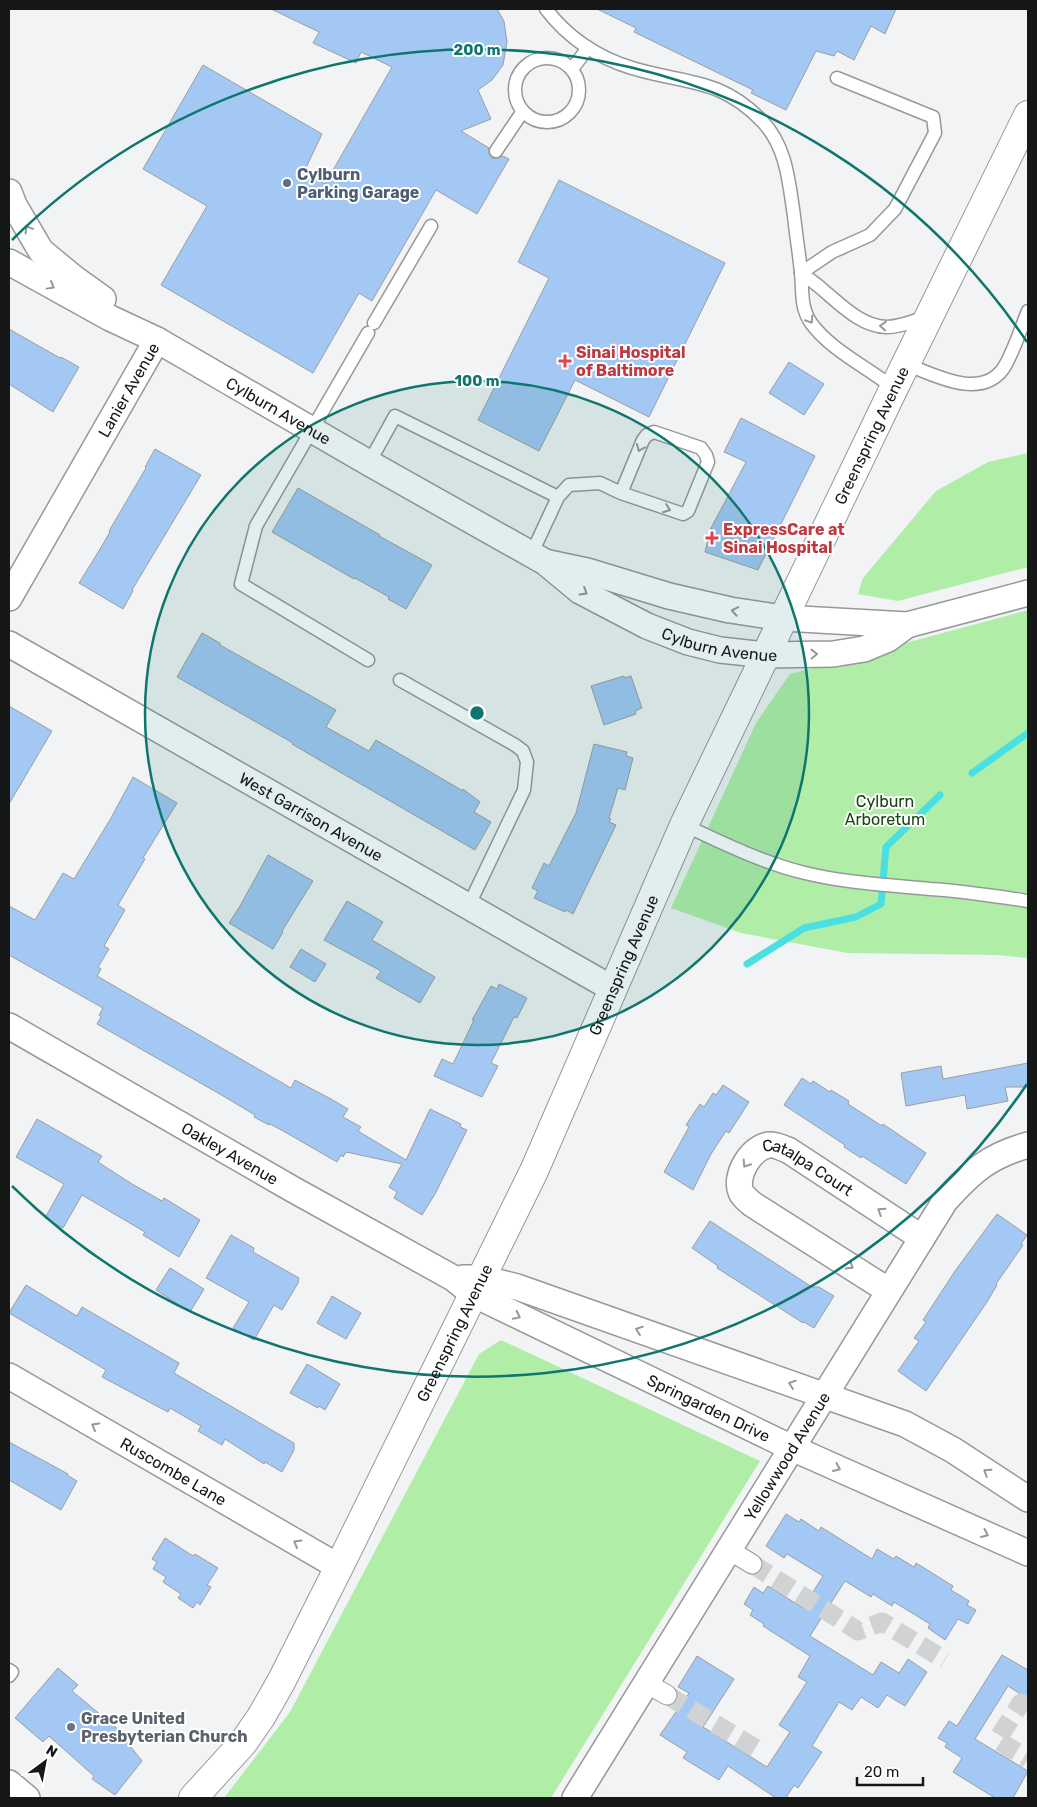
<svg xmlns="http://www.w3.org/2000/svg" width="1037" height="1807" font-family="Rubik,sans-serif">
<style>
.green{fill:#b0eea7}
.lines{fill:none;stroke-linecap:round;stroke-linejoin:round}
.stream{stroke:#4ae0e2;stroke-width:7}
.building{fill:#a4c8f4;stroke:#9d9e9f}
.pedestrian-tunnel{stroke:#d1d2d3;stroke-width:19;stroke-dasharray:19 9;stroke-linecap:butt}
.service-casing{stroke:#979899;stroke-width:15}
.pedestrian-casing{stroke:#979899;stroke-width:21}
.minor-casing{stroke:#979899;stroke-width:28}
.secondary-casing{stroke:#979899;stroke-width:30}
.service{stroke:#fff;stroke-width:12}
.pedestrian{stroke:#fff;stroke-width:19}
.minor{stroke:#fff;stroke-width:25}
.secondary{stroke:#fff;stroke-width:28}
.oneway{stroke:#969797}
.ring{fill:none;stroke:#0f766e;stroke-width:2.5}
.service-dot{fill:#5c6f8a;stroke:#fff;stroke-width:2}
.health-dot{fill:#e0444e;stroke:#fff;stroke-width:2}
.worship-dot{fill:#6b7280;stroke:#fff;stroke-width:2}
.labels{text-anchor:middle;stroke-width:4;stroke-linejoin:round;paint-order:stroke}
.service-label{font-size:16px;font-weight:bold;fill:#4e5e75;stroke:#fff;text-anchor:start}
.health-label{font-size:16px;font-weight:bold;fill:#be3a42;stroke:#fff;text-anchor:start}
.street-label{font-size:16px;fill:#161717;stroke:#fff}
.park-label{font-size:16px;fill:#184412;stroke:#fff}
.worship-label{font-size:16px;font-weight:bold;fill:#5b616d;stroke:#fff;text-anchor:start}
.centre{fill:#0f766e;stroke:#fff;stroke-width:2.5}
.ring-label{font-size:15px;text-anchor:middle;font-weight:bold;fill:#0f766e;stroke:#fff;stroke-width:4;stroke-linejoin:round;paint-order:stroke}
</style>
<rect width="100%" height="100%" fill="#f2f3f4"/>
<g class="green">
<polygon points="1028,453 1028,567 898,601 858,594 863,578 936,491 988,462"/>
<polygon points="1028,610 1028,958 996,955 847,953 741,933 671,908 756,723 790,674"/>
<polygon points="501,1340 760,1461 551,1798 224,1798 290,1712 479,1354"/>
</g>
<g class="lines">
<g class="stream">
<polyline points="972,773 1028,733"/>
<polyline points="747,964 804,928 856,917 881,904 886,847 940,795"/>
</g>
</g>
<g class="building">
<polygon points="271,9 497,9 504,21 507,42 503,65 492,80 478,90 491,119 461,131 489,148 489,154 492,158 499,158 503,156 509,159 477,214 436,190 372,301 359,293 313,373 161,285 207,206 143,169 203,65 322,134 304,172 325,184 392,67 361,52 356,63 313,43 319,32"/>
<polygon points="597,9 896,9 885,34 871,26 854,60 837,51 834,56 816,51 786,110 751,93 753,90 634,32 636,28"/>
<polygon points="559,180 725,263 649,417 575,380 539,451 478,420 549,278 518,262"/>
<polygon points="9,329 60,358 61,357 79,367 53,412 9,384"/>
<polygon points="789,362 824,384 804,415 769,393"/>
<polygon points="741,418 815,456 758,570 705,552 711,528 746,462 724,452"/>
<polygon points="155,449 201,475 132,590 133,591 123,609 79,583 100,549 110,532 109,531 146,468 145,467"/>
<polygon points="298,488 380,535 379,536 432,565 406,609 388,599 389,597 355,578 354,579 272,532"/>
<polygon points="202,633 220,643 220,645 336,710 326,727 369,751 376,740 463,791 463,789 480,802 474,812 491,822 475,850 333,768 292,744 293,743 177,677"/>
<polygon points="624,676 624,678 631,676 642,708 635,711 636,714 604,725 591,686"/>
<polygon points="9,706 52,731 9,804"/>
<polygon points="594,744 627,752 626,756 633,758 625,790 618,788 609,818 611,819 609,822 616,825 573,914 566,910 565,912 534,898 538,891 532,888 544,863 549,866 576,813"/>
<polygon points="133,777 177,803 143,858 145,859 118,905 125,910 104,946 109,949 98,967 101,969 97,976 291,1088 295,1080 331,1099 348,1109 343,1117 361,1127 358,1131 406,1160 430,1109 461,1124 460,1127 467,1130 435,1194 422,1215 394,1198 397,1192 389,1187 402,1164 346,1152 343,1157 341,1155 337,1162 285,1132 270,1124 269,1125 254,1117 255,1115 218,1093 97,1024 101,1017 99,1015 103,1008 9,955 9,906 35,920 63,873 74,879 111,818"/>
<polygon points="268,855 313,881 282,931 283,932 273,949 229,923 240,906"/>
<polygon points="347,901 383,922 372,940 435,977 420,1003 376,978 381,971 324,940"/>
<polygon points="301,949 326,964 315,982 290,967"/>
<polygon points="499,984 527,998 517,1018 514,1017 491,1063 498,1066 482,1097 434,1076 442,1059 453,1064 474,1020 472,1020 491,986 497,989"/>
<polygon points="1028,1063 1028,1087 1005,1087 1008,1101 967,1109 965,1095 906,1106 901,1073 941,1066 943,1079"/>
<polygon points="802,1078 811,1084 813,1081 830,1092 831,1090 849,1101 848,1104 882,1126 883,1124 926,1153 906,1184 862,1156 861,1158 844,1147 845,1145 784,1105"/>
<polygon points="723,1085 749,1102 729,1133 726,1131 711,1154 693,1190 664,1172 689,1127 686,1125 700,1104 704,1107 713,1093 716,1095"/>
<polygon points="37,1119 102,1156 98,1162 132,1184 162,1201 164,1198 200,1220 179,1257 143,1235 145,1232 82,1195 63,1228 45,1218 64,1184 16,1157"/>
<polygon points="997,1214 1027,1235 1021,1244 1023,1245 996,1284 997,1285 987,1302 926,1391 898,1371 919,1341 914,1338 926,1322 923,1320 955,1271"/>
<polygon points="710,1221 812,1287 819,1287 834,1296 814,1328 804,1322 803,1323 717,1268 718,1266 692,1248"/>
<polygon points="231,1235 254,1248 253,1252 299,1278 298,1283 282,1310 274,1305 254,1340 233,1328 249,1302 206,1278"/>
<polygon points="170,1268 204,1289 190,1312 156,1290"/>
<polygon points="26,1285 77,1316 82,1307 179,1363 174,1373 294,1443 294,1450 282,1472 265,1462 264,1464 225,1439 222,1445 198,1431 201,1426 170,1408 168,1412 102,1377 106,1370 9,1313"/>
<polygon points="332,1296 361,1313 346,1339 317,1323"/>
<polygon points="307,1364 340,1384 325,1410 319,1406 318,1408 290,1393"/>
<polygon points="9,1442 68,1474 67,1475 77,1481 61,1510 9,1480"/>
<polygon points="786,1514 799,1522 801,1519 819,1531 821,1527 872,1559 877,1549 894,1559 896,1556 914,1567 916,1563 953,1586 951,1590 969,1601 967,1605 976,1610 968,1624 958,1619 945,1640 928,1628 930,1624 894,1602 892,1606 873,1594 871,1597 845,1581 810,1636 873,1675 881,1662 899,1673 908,1659 927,1672 905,1706 887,1695 878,1708 861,1697 852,1710 839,1702 812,1746 822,1752 798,1788 794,1785 786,1798 776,1798 728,1766 719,1780 683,1758 687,1752 660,1735 689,1693 678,1687 697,1656 734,1679 703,1727 767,1767 790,1732 779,1725 807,1682 798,1677 810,1656 763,1626 764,1624 750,1615 753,1610 744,1604 754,1587 763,1593 768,1586 803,1608 823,1576 787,1554 784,1558 766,1546"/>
<polygon points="165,1538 193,1556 195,1554 218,1568 207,1585 211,1587 200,1605 197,1602 193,1608 178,1598 181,1594 163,1582 166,1577 153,1569 157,1562 152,1559"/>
<polygon points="1002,1655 1028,1670 1028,1699 1008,1686 975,1739 1028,1771 1013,1798 995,1798 953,1772 962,1758 945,1747 947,1743 938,1738 949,1721 957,1726"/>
<polygon points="58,1668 78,1685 72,1691 131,1740 128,1743 142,1761 115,1795 92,1779 94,1776 49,1736 43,1742 15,1718"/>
</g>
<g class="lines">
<g class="pedestrian-tunnel">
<polyline points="752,1564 858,1631 882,1622 945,1660"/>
<polyline points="667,1695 760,1751"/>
<polyline points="1028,1707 1021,1703 997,1740 1028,1759"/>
</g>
<defs>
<g id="service">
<path d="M546,9C567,37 598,58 632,68C684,84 720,77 762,121C787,147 789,183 794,216C796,235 799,253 801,272C803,291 800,307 811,323C830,349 863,365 888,384L892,392"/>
<circle cx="547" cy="90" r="32"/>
<polyline points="572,69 588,48"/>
<polyline points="496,151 523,111"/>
<polyline points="801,273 832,252 870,235 895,209 935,133 933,117 837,78"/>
<path d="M801,273C809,279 817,284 823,290C841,305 861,326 886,327C900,327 915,321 928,316"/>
<polyline points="374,323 431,226"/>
<path d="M906,364C934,375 980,400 1003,369C1014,352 1020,330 1028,311"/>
<polyline points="369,463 395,416 558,497"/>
<polyline points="531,555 558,497 569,485 600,483 621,493 683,514 688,511 708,462 706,455 701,448 654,432 647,435 643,440 621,493"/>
<polyline points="368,660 241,584 256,526 368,333"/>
<polyline points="400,680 515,745 523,751 527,762 524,790 468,907"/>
<path d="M684,825C723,843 763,863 805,873C846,883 888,885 930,889C963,891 995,896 1028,901"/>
<polyline points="9,1670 12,1672 9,1676"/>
</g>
<g id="pedestrian">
<polyline points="729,1550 752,1564"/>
<polyline points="646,1683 667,1695"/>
</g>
<g id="minor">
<polyline points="9,192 14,205 41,251 75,279 103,299"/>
<path id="s1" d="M9,262L110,318L157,340L369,463L545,562L580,591L647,626L688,642L720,650L766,655L833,654L864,649L888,639L907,625"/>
<polyline points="549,563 587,571 669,596 730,610 783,618 907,625 1028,593"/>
<path id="s2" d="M9,598L157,340"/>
<path id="s3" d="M9,644L613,989"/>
<path id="s4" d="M9,1026L294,1190L453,1278L473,1294L792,1448L1028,1553"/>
<polyline points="463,1278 481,1278 517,1287 905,1424 953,1450 1028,1499"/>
<path id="s5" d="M889,1291L752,1204C748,1200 743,1197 741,1192C734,1176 751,1147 769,1145C776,1144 781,1148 788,1150L922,1238"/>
<path id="s6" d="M9,1376L339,1567"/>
<polyline points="9,1783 27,1798"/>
<path id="s7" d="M575,1798L945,1201C972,1171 989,1156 1028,1145"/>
</g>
<g id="secondary">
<path id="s8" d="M193,1798L243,1743L261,1717L281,1682L339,1567L534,1171L684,825L892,392L1028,115"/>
</g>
</defs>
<use href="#service" class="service-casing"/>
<use href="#pedestrian" class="pedestrian-casing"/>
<use href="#minor" class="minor-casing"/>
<use href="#secondary" class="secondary-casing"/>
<use href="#service" class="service"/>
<use href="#pedestrian" class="pedestrian"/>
<use href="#minor" class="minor"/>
<use href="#secondary" class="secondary"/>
</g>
<defs><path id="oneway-chevron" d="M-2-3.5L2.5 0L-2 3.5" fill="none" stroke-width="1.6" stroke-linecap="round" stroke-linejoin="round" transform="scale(1.25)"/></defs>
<g class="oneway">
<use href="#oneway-chevron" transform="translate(28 229) rotate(-121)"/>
<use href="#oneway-chevron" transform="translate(51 286) rotate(29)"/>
<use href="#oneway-chevron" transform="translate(810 320) rotate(58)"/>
<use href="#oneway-chevron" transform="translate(883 326) rotate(-176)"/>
<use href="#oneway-chevron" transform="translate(640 448) rotate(113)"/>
<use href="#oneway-chevron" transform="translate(667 509) rotate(20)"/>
<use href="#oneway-chevron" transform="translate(584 592) rotate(31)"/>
<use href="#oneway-chevron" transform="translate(735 611) rotate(-170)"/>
<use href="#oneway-chevron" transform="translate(814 654) rotate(-1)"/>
<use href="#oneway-chevron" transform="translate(746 1164) rotate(123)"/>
<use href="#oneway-chevron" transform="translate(881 1211) rotate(-147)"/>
<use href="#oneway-chevron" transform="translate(850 1266) rotate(32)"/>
<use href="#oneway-chevron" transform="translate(517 1316) rotate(26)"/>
<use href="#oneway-chevron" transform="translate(639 1330) rotate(-161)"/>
<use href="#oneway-chevron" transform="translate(792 1384) rotate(-161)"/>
<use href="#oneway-chevron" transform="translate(95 1426) rotate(-150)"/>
<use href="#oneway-chevron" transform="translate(837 1468) rotate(24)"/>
<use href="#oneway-chevron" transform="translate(987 1472) rotate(-147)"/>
<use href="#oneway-chevron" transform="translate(985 1534) rotate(24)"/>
<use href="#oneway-chevron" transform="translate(297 1543) rotate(-150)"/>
</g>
<circle cx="477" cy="713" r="332" fill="#0f766e" fill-opacity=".12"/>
<g class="ring">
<circle cx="477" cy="713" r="332"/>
<path d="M1027 1084A663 663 0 0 1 12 1186M12 240A663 663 0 0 1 1027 342"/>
</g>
<circle class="service-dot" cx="287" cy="183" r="5"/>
<g class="health-dot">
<path d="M562.5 353.5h5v5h5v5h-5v5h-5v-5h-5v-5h5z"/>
<path d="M709.5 530.5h5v5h5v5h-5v5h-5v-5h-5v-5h5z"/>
</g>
<circle class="worship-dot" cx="71" cy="1727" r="5"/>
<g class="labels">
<g class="service-label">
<text x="297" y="180">Cylburn<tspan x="297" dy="18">Parking Garage</tspan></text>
</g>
<g class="health-label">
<text x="576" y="358">Sinai Hospital<tspan x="576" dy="18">of Baltimore</tspan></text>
<text x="723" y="535">ExpressCare at<tspan x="723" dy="18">Sinai Hospital</tspan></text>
</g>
<g class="street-label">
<text dy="6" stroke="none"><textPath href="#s2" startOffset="240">Lanier Avenue</textPath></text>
<text dy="6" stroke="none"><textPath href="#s1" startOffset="308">Cylburn Avenue</textPath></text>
<text dy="6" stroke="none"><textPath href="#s8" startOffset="1526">Greenspring Avenue</textPath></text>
<text dy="6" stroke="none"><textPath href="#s1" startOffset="811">Cylburn Avenue</textPath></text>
<text dy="6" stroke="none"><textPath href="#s3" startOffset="348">West Garrison Avenue</textPath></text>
<text dy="6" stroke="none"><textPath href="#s8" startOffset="941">Greenspring Avenue</textPath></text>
<text dy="6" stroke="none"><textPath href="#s4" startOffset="255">Oakley Avenue</textPath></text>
<text dy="6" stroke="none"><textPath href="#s5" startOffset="284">Catalpa Court</textPath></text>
<text dy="6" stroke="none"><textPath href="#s8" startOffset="536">Greenspring Avenue</textPath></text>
<text dy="6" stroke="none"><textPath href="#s4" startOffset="798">Springarden Drive</textPath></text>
<text dy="6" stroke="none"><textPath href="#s7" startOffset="402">Yellowwood Avenue</textPath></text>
<text dy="6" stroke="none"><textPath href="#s6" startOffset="190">Ruscombe Lane</textPath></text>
</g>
<g class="park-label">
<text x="885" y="807">Cylburn<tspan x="885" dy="18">Arboretum</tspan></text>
</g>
<g class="worship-label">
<text x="81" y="1724">Grace United<tspan x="81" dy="18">Presbyterian Church</tspan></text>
</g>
</g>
<circle cx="477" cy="713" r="8" class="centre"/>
<g class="ring-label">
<text x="477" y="55">200 m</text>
<text x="477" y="386">100 m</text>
</g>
<rect width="1037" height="1807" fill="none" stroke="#161717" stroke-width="20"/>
<g transform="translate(45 1762) rotate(32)" stroke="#ffffff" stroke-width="4" paint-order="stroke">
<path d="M0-4L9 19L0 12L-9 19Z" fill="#161717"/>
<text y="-8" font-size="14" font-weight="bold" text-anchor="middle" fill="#161717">N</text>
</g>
<path d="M857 1777v8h66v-8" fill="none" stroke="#161717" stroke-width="2.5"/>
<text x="864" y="1777" font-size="15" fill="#161717" stroke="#ffffff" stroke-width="4" paint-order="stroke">20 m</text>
</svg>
